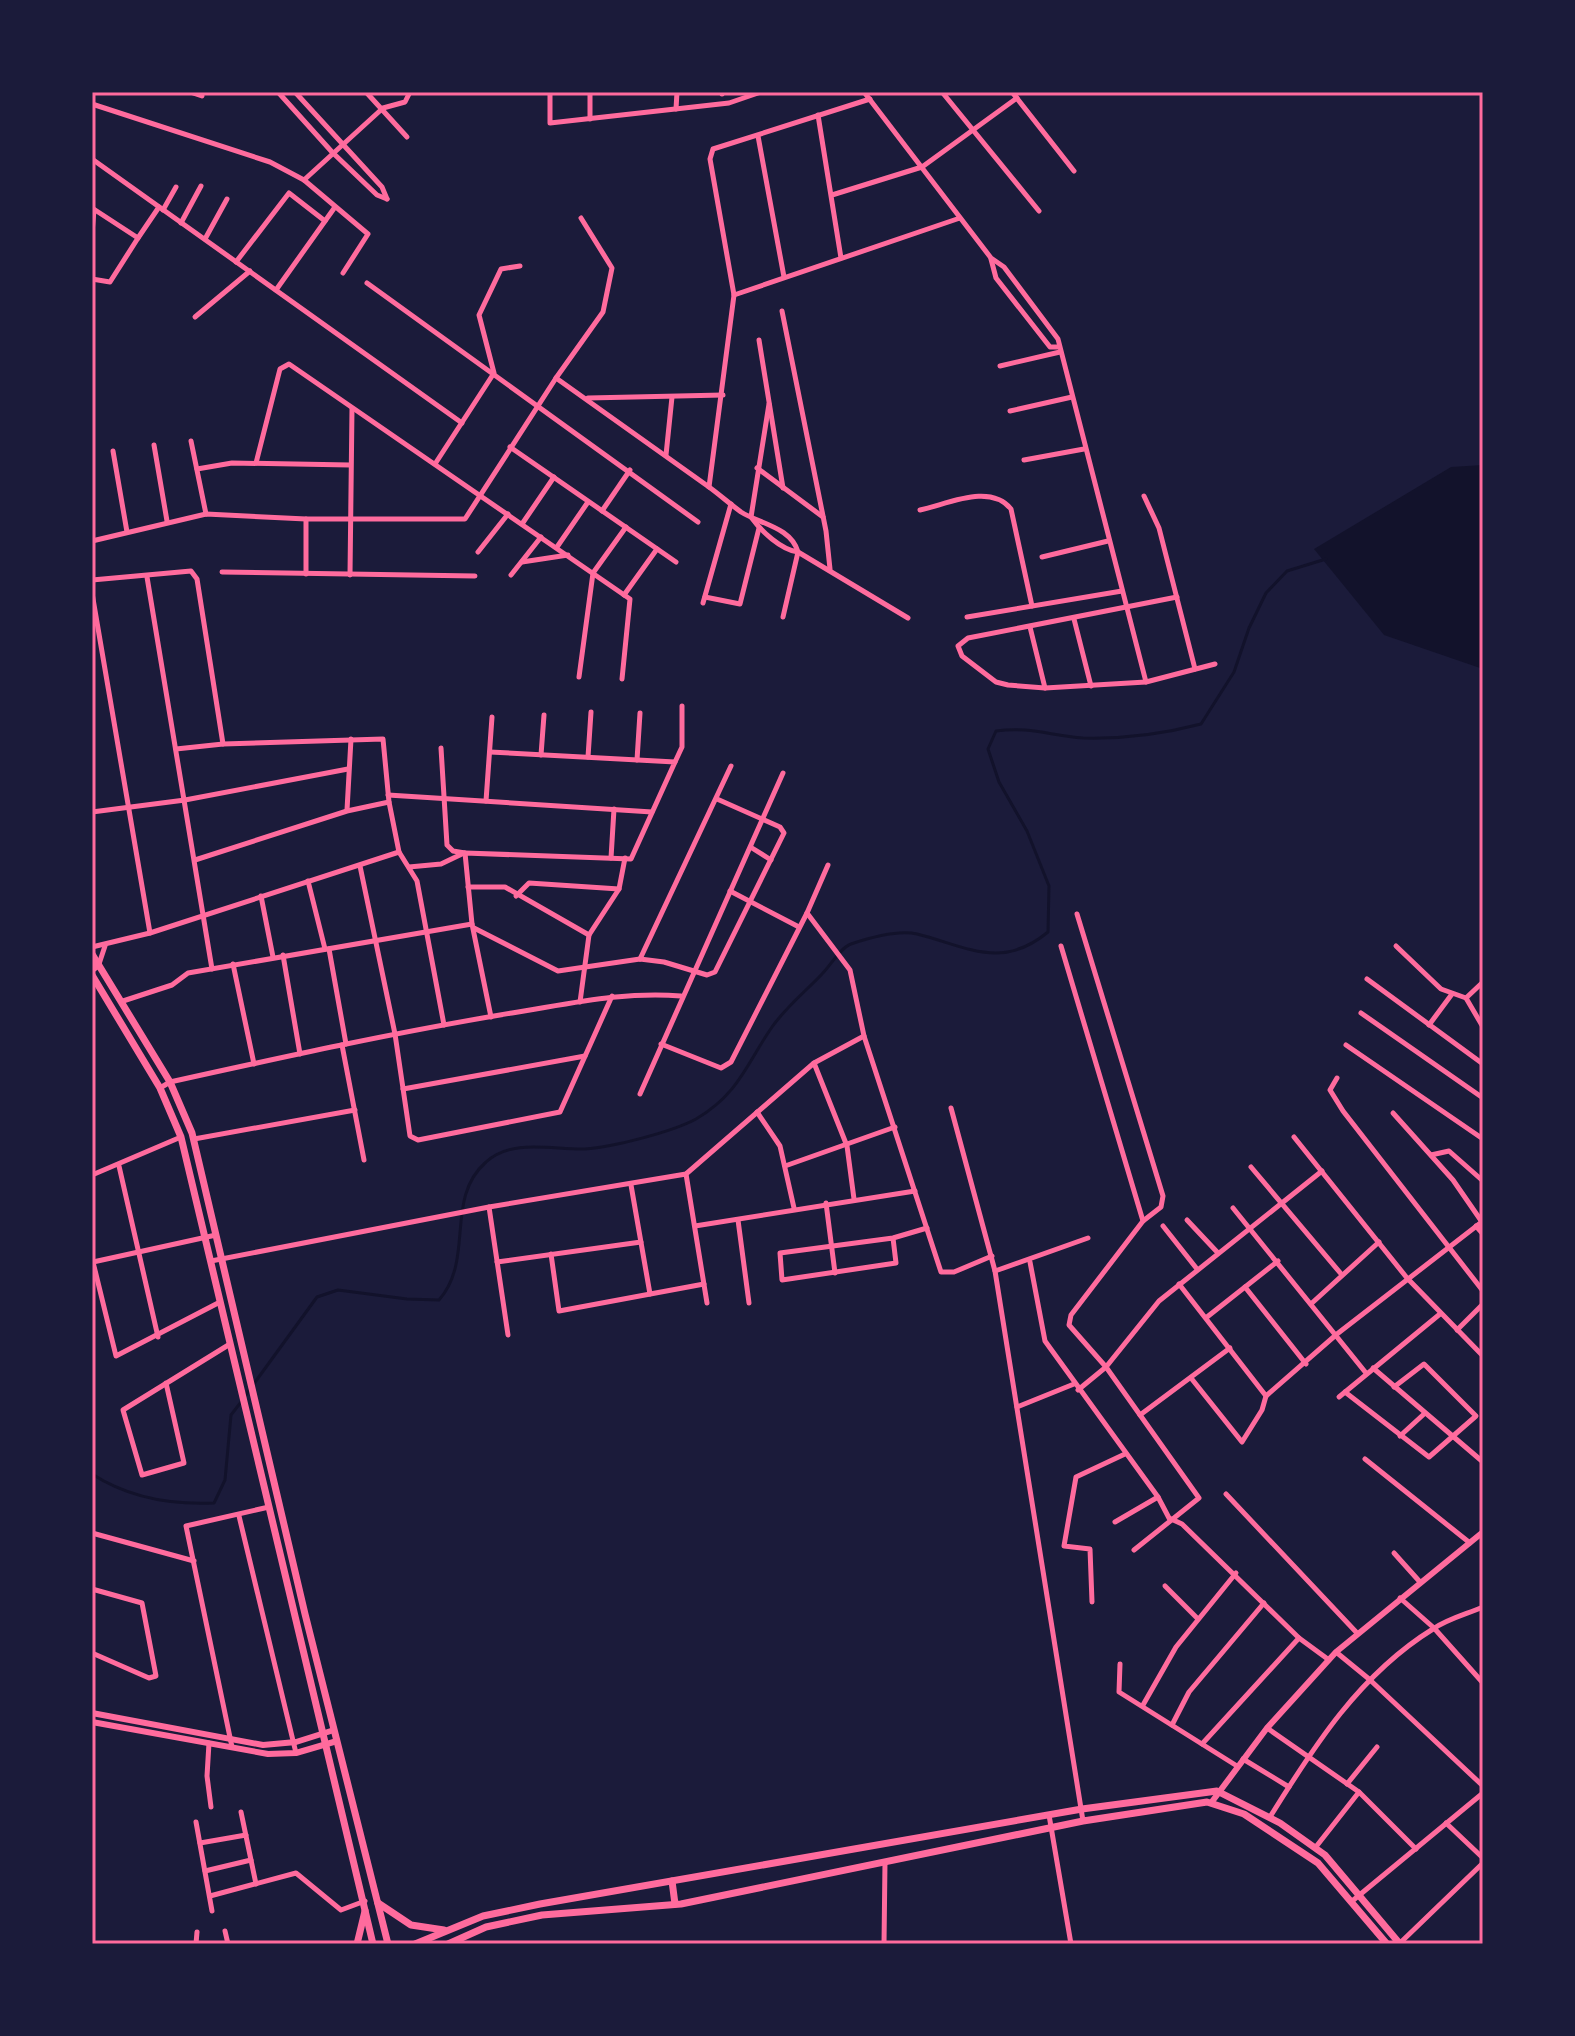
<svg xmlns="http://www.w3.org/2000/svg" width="1575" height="2036" font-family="'Public Sans',sans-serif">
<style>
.water{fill:#12122b}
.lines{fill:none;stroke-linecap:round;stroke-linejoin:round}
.stream{stroke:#12122b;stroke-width:3}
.minor{stroke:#ff6b9d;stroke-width:5}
.tertiary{stroke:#ff6b9d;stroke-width:6}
.primary{stroke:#ff6b9d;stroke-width:7}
.neatline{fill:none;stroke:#ff6b9d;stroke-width:3}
</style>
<rect width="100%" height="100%" fill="#1b1b3a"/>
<polygon class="water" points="1483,465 1483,669 1384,635 1314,549 1451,467"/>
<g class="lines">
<g class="stream">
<path d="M245,1396L317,1297L338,1290L407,1299L439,1300C475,1259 444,1199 486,1162C512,1138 553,1150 585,1149C613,1147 672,1132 696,1119C739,1094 747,1063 772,1027C786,1007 806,991 822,974C831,965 840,948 851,944C869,938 899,930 917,934C966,946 1001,971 1048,932L1049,886L1027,831L999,782L988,749L996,731C1030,726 1051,736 1083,738C1122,739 1163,734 1201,724L1234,672L1249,628L1266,593L1287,571L1326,559"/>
<path d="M92,1474C129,1498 170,1505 214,1503L225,1480L231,1415L241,1402"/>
</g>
<g class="minor">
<polyline points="190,92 202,96"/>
<polyline points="278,92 332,152 377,195 387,199"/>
<polyline points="295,92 382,187 387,199"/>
<polyline points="366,92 407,137"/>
<polyline points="550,92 550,123 729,103 761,92"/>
<polyline points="590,92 590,119"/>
<polyline points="722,92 722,94"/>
<polyline points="864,92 991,258 1004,267 1058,339 1146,682 1215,664"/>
<polyline points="942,92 1039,211"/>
<polyline points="1012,92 1074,171"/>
<polyline points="92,104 270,162 304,180 368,234 343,273"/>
<polyline points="676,109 677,92"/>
<polyline points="818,115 841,258"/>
<polyline points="758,136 784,277"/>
<polyline points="92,159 462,423"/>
<polyline points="304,180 383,108 405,102 410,92"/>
<polyline points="832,195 922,167 1017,98"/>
<polyline points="92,208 138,238 110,282 92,279"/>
<polyline points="163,210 176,187"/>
<polyline points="181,223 201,186"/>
<polyline points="92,233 94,210"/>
<polyline points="138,238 159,207"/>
<polyline points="205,239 227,199"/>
<polyline points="991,259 996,278 1050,347 1058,347"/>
<polyline points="236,262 289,193 325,221"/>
<polyline points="367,283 698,522"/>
<polyline points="276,290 335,207"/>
<polyline points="734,295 960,218"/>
<polyline points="782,311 826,531 830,569"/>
<polyline points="195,317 250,271"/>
<polyline points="759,340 783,488"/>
<polyline points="1000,366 1060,352"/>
<polyline points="556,378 709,487 734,295 710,159 713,149 870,99"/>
<polyline points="588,398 723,395"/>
<path d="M769,404L751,517C761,531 781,550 798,552L908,618"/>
<polyline points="1010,411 1072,397"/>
<polyline points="191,441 206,514"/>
<polyline points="154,445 167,521"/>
<polyline points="510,447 676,562"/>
<polyline points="113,451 127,532"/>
<polyline points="666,455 672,397"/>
<polyline points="1024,460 1084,449"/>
<polyline points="256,463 280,369 289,364 630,599 622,679"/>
<polyline points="435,464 494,373 479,315 501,269 520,266"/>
<polyline points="757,468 823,517"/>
<polyline points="197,469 232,463 350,465"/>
<path d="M709,487C720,495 730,504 741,512C760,524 791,527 798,552L783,617"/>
<polyline points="1144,496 1159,528 1195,669"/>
<path d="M920,510C948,504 990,483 1011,509L1032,606"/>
<polyline points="602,511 630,470"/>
<polyline points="306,519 306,574"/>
<polyline points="522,524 554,477"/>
<polyline points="92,541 206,514 306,519 465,519 556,378 603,312 612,268 581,218"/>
<polyline points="557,547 588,502"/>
<polyline points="478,552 508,514"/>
<polyline points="1042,557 1108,541"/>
<polyline points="522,562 568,555"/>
<polyline points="222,572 475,576"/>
<polyline points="350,575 352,408"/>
<polyline points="511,575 541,537"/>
<polyline points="147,577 212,969"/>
<polyline points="92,580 191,571 197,579 223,744"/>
<polyline points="92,593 150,933"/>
<polyline points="624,595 657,549"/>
<polyline points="705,597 740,604 759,528"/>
<polyline points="703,603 731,504"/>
<polyline points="967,617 1122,591"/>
<polyline points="1074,619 1091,686"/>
<polyline points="1030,627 1045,688"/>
<polyline points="579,677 593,573 626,527"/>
<polyline points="1146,682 1045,688 1008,685 996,682 962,656 958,646 968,638 1177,597"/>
<polyline points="441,748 447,845 453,851 465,853"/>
<polyline points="490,752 675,762 631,859 465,853 472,924 491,1017"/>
<polyline points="541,755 544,715"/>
<polyline points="588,757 591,712"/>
<polyline points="637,760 640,713"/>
<polyline points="675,762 682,747 682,706"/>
<polyline points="388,795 652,812"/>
<polyline points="486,801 492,717"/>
<polyline points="347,810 351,739"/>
<polyline points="92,812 185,800 348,769"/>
<polyline points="752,848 771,860"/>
<polyline points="399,852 417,881 444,1025"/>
<polyline points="611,858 614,809"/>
<polyline points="195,860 347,811 389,802"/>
<polyline points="360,866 395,1034 410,1136 418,1140 560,1112 612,996"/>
<polyline points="409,867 441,864 464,853"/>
<polyline points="308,881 325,949"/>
<polyline points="468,887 505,887 589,935"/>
<polyline points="730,891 799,927"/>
<polyline points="261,896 273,957"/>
<polyline points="516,896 529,883 619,889"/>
<polyline points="807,913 850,970 864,1036 941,1272 954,1272 992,1256"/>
<polyline points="1077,914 1163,1196 1161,1207 1143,1221 1071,1315 1069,1325 1106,1367 1199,1498 1134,1550"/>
<polyline points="474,928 558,971 640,959 664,962 707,975 715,972 784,833 780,827 717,799"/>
<polyline points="1061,946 1143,1221"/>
<polyline points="1396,946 1441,989 1466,998"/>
<polyline points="92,947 150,933 399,852 389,802 383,739 223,744 176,749"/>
<polyline points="329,949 346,1044"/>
<polyline points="283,955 300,1054"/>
<polyline points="640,959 731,766"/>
<polyline points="99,964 105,946"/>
<polyline points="233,964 254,1064"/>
<polyline points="1367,979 1483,1064"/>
<polyline points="1483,982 1466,998 1483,1027"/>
<polyline points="123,1001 172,985 188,973 472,924"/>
<polyline points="580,1002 589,935 619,889 625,858"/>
<polyline points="1361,1013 1483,1098"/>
<polyline points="1429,1025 1452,994"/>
<polyline points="661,1044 721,1068 731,1062 807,913 828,865"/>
<polyline points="342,1045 364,1160"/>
<polyline points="1346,1045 1483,1139"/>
<polyline points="814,1063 847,1146 854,1199"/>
<polyline points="1337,1078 1330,1090 1343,1111 1483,1291"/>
<path d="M160,1088L170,1082C283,1057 397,1032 512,1013C569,1004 624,991 681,996"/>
<polyline points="403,1089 585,1056"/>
<polyline points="640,1094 783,773"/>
<polyline points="951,1108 995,1271 1083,1821"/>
<polyline points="757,1112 780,1146 794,1208"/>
<polyline points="1393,1113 1453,1180 1482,1222"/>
<polyline points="1294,1137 1407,1278 1483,1356"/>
<polyline points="194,1139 355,1110"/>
<polyline points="1431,1155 1449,1151 1483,1181"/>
<polyline points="119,1166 158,1337"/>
<polyline points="785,1166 895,1127"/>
<polyline points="1251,1167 1342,1275"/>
<polyline points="686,1174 707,1303"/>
<polyline points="92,1175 181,1137"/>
<polyline points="631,1185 650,1294"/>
<polyline points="826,1203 835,1273"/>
<polyline points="489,1207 508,1335"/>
<polyline points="1233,1208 1366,1373"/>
<polyline points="738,1220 749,1303"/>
<polyline points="1187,1220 1218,1253"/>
<polyline points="695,1226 915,1191"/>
<polyline points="1163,1226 1197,1269"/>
<polyline points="1476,1226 1483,1234"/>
<polyline points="893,1238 896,1263 782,1280 780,1253 893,1238 927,1228"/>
<polyline points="551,1254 559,1311 704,1284"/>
<polyline points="92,1258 116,1356 220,1302"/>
<polyline points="211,1261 489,1207 686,1174 814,1063 864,1036"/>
<polyline points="93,1262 216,1235"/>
<polyline points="497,1262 641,1242"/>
<polyline points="1030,1262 1045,1341 1158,1497 1169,1518 1182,1524 1299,1638 1329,1660"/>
<polyline points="995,1271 1088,1238"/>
<polyline points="1179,1284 1266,1396 1337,1334 1483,1221"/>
<polyline points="1245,1287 1306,1364"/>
<polyline points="1312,1303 1379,1242"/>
<polyline points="1207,1317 1278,1261"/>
<polyline points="1457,1330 1483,1304"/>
<polyline points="1373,1368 1483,1462"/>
<polyline points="1191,1378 1242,1442 1262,1410 1266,1396"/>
<polyline points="166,1383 184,1463 142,1475 123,1410 230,1344"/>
<polyline points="1078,1390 1106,1367 1159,1301 1322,1171"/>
<polyline points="1345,1392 1429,1457 1476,1416 1424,1364 1394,1387"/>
<polyline points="1339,1397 1440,1314"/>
<polyline points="1017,1407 1074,1384"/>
<polyline points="1140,1415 1230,1348"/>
<polyline points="1400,1436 1424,1414"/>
<polyline points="1365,1459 1470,1543"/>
<polyline points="1226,1494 1357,1633"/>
<polyline points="239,1516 296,1753"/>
<polyline points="1115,1522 1158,1497"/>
<polyline points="92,1533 194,1561"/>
<polyline points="1394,1553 1420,1582"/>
<polyline points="1165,1586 1198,1619"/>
<polyline points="92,1589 142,1603 156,1676 149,1678 92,1653"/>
<polyline points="1400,1598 1434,1628 1483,1683"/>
<polyline points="1092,1602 1090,1549 1064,1546 1076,1477 1125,1454"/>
<polyline points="1336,1652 1369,1679 1483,1786"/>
<polyline points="1120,1664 1119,1692 1237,1766"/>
<polyline points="1143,1705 1176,1647 1236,1573"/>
<polyline points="1172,1725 1189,1692 1264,1603"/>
<polyline points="1267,1728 1359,1792 1416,1849"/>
<polyline points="209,1743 207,1776 211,1807"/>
<polyline points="1202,1744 1299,1638"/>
<polyline points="232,1747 186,1526 269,1507"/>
<polyline points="1243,1759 1289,1787"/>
<polyline points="1347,1784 1377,1747"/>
<polyline points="241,1812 256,1884"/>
<polyline points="1049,1815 1071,1944"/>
<path d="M1270,1817C1314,1746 1360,1674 1433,1629C1447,1619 1467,1614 1483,1607"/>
<polyline points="196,1822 212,1911"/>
<polyline points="1446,1823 1483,1858"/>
<polyline points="200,1843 246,1835"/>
<polyline points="1315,1848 1359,1792"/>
<polyline points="205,1871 251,1860"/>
<polyline points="210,1896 296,1873 341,1910 365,1901"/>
<polyline points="1351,1902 1483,1793"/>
<polyline points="225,1931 228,1944"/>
<polyline points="196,1944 197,1932"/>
<polyline points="884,1944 885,1862"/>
<polyline points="1399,1944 1483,1863"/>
</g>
<g class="tertiary">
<polyline points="92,970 99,965"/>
<polyline points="92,1713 263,1745 296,1742 334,1730"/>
<polyline points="92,1722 268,1754 296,1753 337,1741"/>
<polyline points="1211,1803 1267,1728 1336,1652 1483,1532"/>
</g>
<g class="primary">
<polyline points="92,954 170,1082 192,1133 305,1614 388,1944"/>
<polyline points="92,975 160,1088 181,1137 373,1944"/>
<polyline points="672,1881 675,1904"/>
<polyline points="378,1903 411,1925 444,1930"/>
<polyline points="357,1944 365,1911"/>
<polyline points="415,1944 483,1916 540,1904 1082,1809 1217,1791 1280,1823 1325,1855 1400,1944"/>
<polyline points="448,1944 486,1927 542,1915 681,1904 1083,1821 1207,1802 1244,1814 1318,1863 1387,1944"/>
</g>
</g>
<rect width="1575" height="2036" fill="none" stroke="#1b1b3a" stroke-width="188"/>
<rect x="94" y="94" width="1387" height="1848" class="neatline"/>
</svg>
